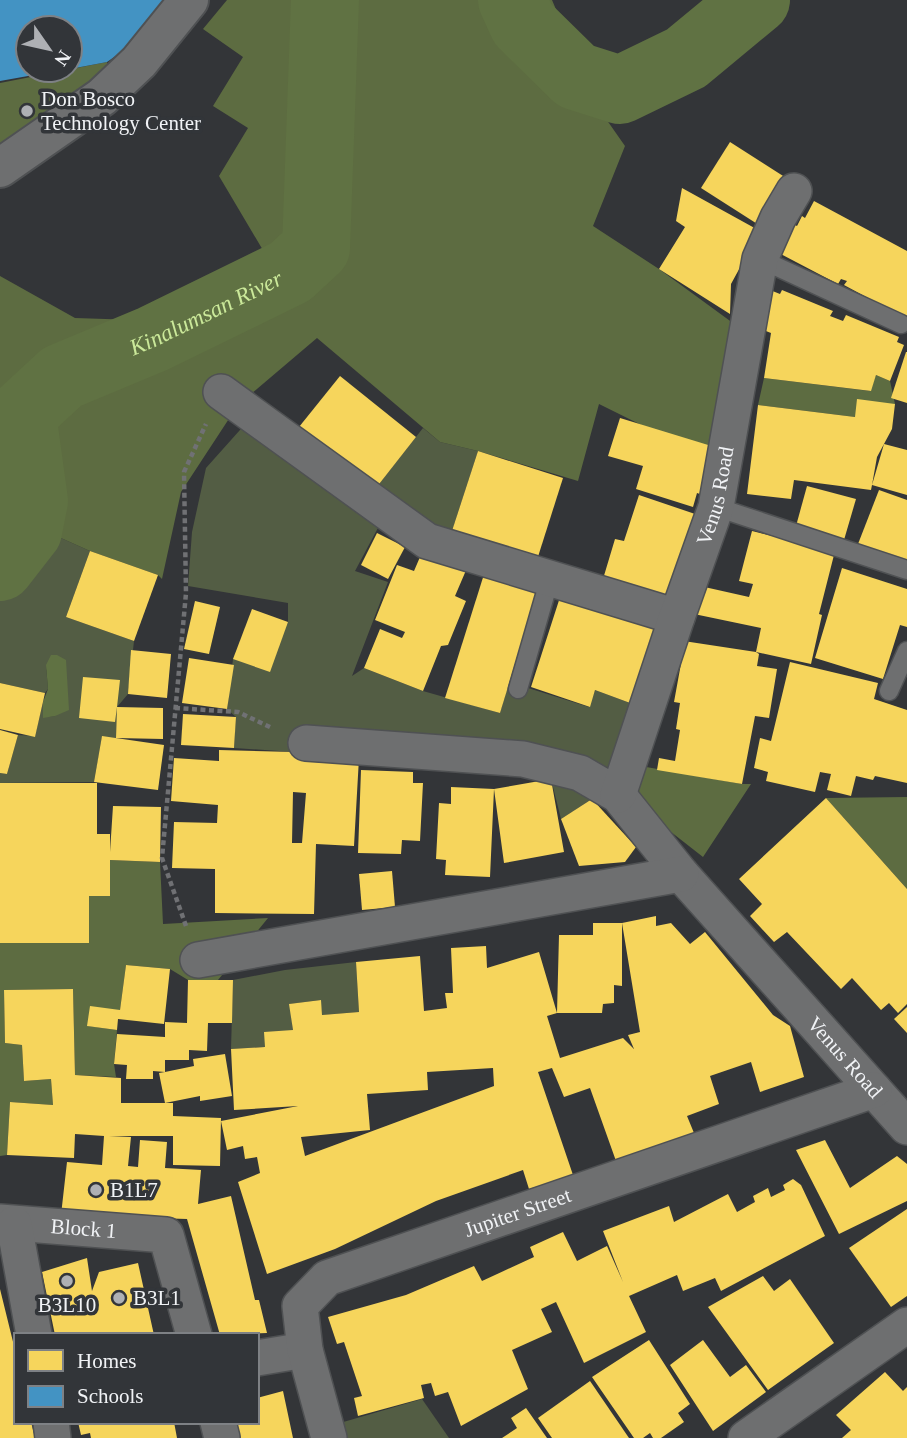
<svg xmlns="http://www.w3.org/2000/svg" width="907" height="1438" font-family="Georgia,serif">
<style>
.green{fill:#535d44}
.forest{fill:#5d6c41}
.water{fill:#607243}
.homes{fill:#f6d55c;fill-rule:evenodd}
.schools{fill:#4393c3}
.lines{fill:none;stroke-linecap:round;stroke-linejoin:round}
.river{stroke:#607243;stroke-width:68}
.service-casing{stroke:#4f5153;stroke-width:21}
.minor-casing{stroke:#4f5153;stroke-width:38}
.tertiary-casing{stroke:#4f5153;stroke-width:42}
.path{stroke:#707174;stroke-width:4.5;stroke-dasharray:5 3.5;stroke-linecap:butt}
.service{stroke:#6e6f70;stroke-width:18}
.minor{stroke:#6e6f70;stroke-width:35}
.tertiary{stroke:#6e6f70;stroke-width:38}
.poi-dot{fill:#aeb0b4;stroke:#323539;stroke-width:2.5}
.labels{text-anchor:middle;stroke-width:7;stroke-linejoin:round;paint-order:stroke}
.poi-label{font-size:21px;fill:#f1f3f6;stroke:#323539;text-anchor:start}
.street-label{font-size:21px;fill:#f1f3f6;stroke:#323539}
.water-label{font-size:23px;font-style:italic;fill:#cbe99a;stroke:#323539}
</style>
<rect width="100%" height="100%" fill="#333538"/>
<g class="green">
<polygon points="248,421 379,526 355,571 388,582 352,676 364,668 423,691 500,713 509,682 589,707 595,690 641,707 611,803 592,799 561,819 551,779 294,752 234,748 236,717 227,709 233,659 288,622 288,603 188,586 192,532 206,468"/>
<polygon points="423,428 440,442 478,451 450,537 376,488"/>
<polygon points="43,530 90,551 66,617 134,641 128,694 117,707 116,738 102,737 94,782 0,783 0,773 7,774 18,735 35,736 43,702 43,717 55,716 46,665 48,689 45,693 0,683 0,588"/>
<polygon points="356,962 359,1012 322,1015 320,1000 290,1004 293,1030 265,1047 231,1049 233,980 285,970"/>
<polygon points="422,1399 449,1438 344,1438 340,1423"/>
</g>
<g class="forest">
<polygon points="227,0 552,0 572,47 576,76 625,146 593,226 659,269 737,326 714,461 599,404 578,481 478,451 440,442 317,338 238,405 181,492 162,579 158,575 90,551 43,530 0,588 0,276 75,318 136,320 224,289 267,257 219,176 248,128 213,106 243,57 203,29"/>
<polygon points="107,62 109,74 0,149 0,83"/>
<polygon points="876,375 890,381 895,404 855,417 758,405 764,378 870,391"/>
<polygon points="635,765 742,784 751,784 703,857 625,796"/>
<polygon points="907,797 907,889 826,798"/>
<polygon points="110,860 160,862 163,924 268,918 218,980 188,980 170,969 126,965 120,1010 88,1026 117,1030 114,1064 116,1077 75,1075 73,989 4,990 5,1043 22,1045 24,1081 51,1079 53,1105 10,1102 7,1155 0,1156 0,943 89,943 89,896 110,895"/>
</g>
<polygon class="water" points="51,655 57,655 66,660 69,710 55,716 43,718 43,702 48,689 46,665"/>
<g class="homes">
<polygon points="730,142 791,181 762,227 701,188"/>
<polygon points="682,188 760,231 731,284 730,314 659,269 685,227 676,221"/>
<polygon points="814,201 907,251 907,319 844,285 847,281 841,279 838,284 775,251 793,224 797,226 802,216 805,218"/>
<polygon points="770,290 780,294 782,290 833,311 830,316 843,321 846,315 899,337 897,342 904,345 890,381 876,375 871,391 764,378 771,333 758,328"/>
<polygon points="906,352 907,352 907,403 891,398"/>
<polygon points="340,376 416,437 376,488 299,427"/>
<polygon points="857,399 895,404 892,429 877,457 872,485 884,444 907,450 907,495 872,485 871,490 794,480 791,499 747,494 758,405 855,417"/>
<polygon points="620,418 718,448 708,497 697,493 693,507 636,489 643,466 608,456"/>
<polygon points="478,451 563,478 536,563 450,537"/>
<polygon points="807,486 856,499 844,540 796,526"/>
<polygon points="879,490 907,500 907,562 858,544"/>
<polygon points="639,495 701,516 673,600 603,579 615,539 624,541"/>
<polygon points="752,531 835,551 819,614 822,615 811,664 756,652 761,628 694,614 700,586 749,597 753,584 739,581"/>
<polygon points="377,533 405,547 388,579 361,565"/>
<polygon points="423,550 467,568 455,596 466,601 448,645 441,646 423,691 364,668 380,629 402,638 405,632 375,620 397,565 414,571"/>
<polygon points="90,551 158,575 134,641 66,617"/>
<polygon points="486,568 539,585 500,713 445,698"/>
<polygon points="842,568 907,589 907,627 900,625 883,679 815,658"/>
<polygon points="562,591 669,632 641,707 595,690 590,707 531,687"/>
<polygon points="195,601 220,607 209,654 184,649"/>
<polygon points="252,609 288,622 270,672 233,659"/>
<polygon points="677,640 756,652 759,654 757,666 777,669 769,718 755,716 742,784 657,770 659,758 675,761 680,730 676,729 680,703 674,702 682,658 674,657"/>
<polygon points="131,650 171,654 167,698 128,694"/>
<polygon points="189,658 234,665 227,709 182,703"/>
<polygon points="790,662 878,683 874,699 907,710 907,783 875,776 873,780 856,776 851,796 827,790 831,774 820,772 815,792 766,781 768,772 754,768 760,738 771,741"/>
<polygon points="83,677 120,680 117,707 163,708 163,739 116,738 117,707 115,722 79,718"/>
<polygon points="0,683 45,693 35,737 0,729"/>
<polygon points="183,714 236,717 234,748 181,745"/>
<polygon points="0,730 18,735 7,774 0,773"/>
<polygon points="102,736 164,745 158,790 94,782"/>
<path d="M219,750L294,752L359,758L354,846L316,844L314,914L215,913V869L172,868L174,822L217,823L218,805L171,801L174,758L219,761ZM293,792L306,793L302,843H292Z"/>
<polygon points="361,770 413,772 413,783 423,783 420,841 402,840 401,854 358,853"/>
<polygon points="551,779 564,852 504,863 494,789 490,877 445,875 446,860 436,859 439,803 451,804 451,787 494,789"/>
<polygon points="0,783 97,783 97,834 110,834 110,852 113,806 161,807 160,862 110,860 110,896 89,896 89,943 0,943"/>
<polygon points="826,798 907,889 907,1004 898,1013 889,1003 881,1010 852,978 841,989 787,932 774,942 750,916 762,904 739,879"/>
<polygon points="592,799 636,847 625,862 579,866 561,819"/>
<polygon points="392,871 395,907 362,910 359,874"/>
<path d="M656,916V926L671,923L690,944L705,932L773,1015L790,1026L804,1077L760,1092L751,1062L710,1076L719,1104L687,1116L694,1133L616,1161L590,1088L564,1097L552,1068L538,1072L573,1175L529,1189L523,1170L436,1201L335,1249L267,1274L238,1182L260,1173L257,1157L245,1159L243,1146L227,1150L221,1121L298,1106L234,1110L231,1049L265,1047L264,1032L293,1030L289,1004L321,1000L322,1015L359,1012L356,962L420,956L424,1011L447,1008L445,993H453L451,948L486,946L487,968L539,952L557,1013L547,1016L560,1058L623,1038L634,1049L628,1035L640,1032L622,923ZM493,1068L494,1086L305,1156L301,1137L370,1130L367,1094L428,1090L427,1072Z"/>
<polygon points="593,923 622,923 622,986 614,985 614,1003 603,1004 602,1013 557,1013 559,935 593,935"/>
<polygon points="126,965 170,969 164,1024 118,1019 117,1030 87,1026 90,1006 120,1010"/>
<polygon points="188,980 233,980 232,1023 208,1023 207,1051 189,1050 189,1060 165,1060 165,1072 194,1066 193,1059 225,1054 232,1096 200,1101 200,1096 165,1103 173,1103 173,1116 221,1118 220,1166 173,1165 173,1136 109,1136 131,1137 128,1166 138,1167 140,1140 167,1142 165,1168 201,1170 198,1204 231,1196 255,1300 259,1300 267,1333 220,1335 187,1219 61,1215 67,1162 102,1165 104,1136 75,1134 74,1158 7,1155 10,1102 53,1105 51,1079 24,1081 22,1045 5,1043 4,990 73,989 75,1075 121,1078 121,1103 165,1103 159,1073 165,1072 153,1071 153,1079 126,1079 127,1065 114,1064 117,1034 165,1037 165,1022 187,1023"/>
<polygon points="907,1007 907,1033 894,1019"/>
<polygon points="825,1140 850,1188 897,1156 907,1164 907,1201 839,1234 796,1150"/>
<polygon points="793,1179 801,1185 825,1236 721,1291 715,1278 683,1291 677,1275 629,1296 646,1332 584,1363 556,1302 541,1309 552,1332 512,1350 528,1389 461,1426 448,1392 435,1396 431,1383 421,1385 424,1398 358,1416 354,1398 362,1396 344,1342 337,1344 328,1317 406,1295 474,1266 482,1281 534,1257 530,1247 563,1232 577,1261 607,1246 623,1282 603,1231 669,1206 674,1222 728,1194 737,1212 755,1202 753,1196 768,1188 771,1197 785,1190 783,1185"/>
<polygon points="907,1209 907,1296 891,1307 849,1248"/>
<polygon points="87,1258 92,1291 99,1272 138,1263 154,1335 55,1335 42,1272"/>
<polygon points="763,1276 774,1291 790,1279 834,1343 768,1390 708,1307"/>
<polygon points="0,1289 16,1354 16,1422 31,1422 35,1438 0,1438"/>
<polygon points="649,1340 690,1404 678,1413 684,1422 661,1438 653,1438 650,1433 643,1438 634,1438 592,1377"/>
<polygon points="703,1340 730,1377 746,1365 766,1392 713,1431 670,1365"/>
<polygon points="885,1372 903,1391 907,1387 907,1438 842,1438 851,1430 836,1415"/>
<polygon points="590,1381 629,1438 552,1438 538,1418"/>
<polygon points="283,1391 293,1438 240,1438 235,1422 257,1422 257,1398"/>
<polygon points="526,1408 547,1438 502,1438 517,1428 511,1418"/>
<polygon points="78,1422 174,1422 177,1438 91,1438 90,1433 81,1435"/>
</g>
<polygon class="schools" points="0,0 163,0 130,46 107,62 70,69 70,28 28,28 28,70 56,71 0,81"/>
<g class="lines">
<g class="river">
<polyline points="512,0 523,24 576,76 620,90 686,58 756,0"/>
<path id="s1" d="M0,567L28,531L34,501L22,414L62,377L153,339L290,272L316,248L325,0"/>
</g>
<defs>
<g id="service">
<polyline points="760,259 901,324"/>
<polyline points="716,507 907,570"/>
<polyline points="518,689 550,578"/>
<polyline points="889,691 907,651"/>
</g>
<g id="minor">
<polyline points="221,392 427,541 677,617"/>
<path id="s2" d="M306,743L523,759L580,773L618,795L681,874L907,1127"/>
<path id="s3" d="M618,795L677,617L716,507L760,259L778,218L794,191"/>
<polyline points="198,960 681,874"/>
<path id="s4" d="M0,1222L166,1235L194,1335"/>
<polyline points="14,1224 34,1335"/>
<polyline points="257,1358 305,1350"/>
<polyline points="51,1422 53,1438"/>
<polyline points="218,1422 222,1438"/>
<path id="s5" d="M329,1438L305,1350L300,1306L327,1278L874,1090"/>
<polyline points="746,1438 907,1325"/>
</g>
<polyline id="tertiary" points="0,168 102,97 139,62 189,0"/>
</defs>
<use href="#service" class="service-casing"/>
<use href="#minor" class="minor-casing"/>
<use href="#tertiary" class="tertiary-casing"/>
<g class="path">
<polyline points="175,708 238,712 272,728"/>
<polyline points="186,926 162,858 186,593 184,472 206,424"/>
</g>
<use href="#service" class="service"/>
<use href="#minor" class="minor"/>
<use href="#tertiary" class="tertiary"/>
</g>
<g class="poi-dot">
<circle cx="27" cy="111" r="7"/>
<circle cx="96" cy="1190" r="7"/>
<circle cx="67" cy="1281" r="7"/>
<circle cx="119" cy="1298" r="7"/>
</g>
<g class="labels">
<g class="poi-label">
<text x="41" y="106">Don Bosco<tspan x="41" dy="24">Technology Center</tspan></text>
<text x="110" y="1197">B1L7</text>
<text x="133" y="1305">B3L1</text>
<text x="67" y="1312" text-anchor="middle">B3L10</text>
</g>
<g class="street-label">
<text dy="7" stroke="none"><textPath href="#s3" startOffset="315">Venus Road</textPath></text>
<text dy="7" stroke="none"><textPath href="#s2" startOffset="667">Venus Road</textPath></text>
<text dy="7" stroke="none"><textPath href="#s5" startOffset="376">Jupiter Street</textPath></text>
<text dy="7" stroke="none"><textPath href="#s4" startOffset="84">Block 1</textPath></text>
</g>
<g class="water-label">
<text dy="8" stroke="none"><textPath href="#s1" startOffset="376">Kinalumsan River</textPath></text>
</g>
</g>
<rect x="14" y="1333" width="245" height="91" fill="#323539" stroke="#7e8185" stroke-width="2"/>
<rect x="28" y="1350" width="35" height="21" fill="#f6d55c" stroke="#7e8185" stroke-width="2"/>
<text x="77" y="1368" font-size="21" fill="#f1f3f6">Homes</text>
<rect x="28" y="1386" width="35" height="21" fill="#4393c3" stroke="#7e8185" stroke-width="2"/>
<text x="77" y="1403" font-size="21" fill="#f1f3f6">Schools</text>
<g transform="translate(49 49) rotate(124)"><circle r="33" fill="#323539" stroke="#7e8185" stroke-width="2"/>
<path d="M0-5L12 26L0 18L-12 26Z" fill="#aeb0b4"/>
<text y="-10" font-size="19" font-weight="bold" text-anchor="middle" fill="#f1f3f6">N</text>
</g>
</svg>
